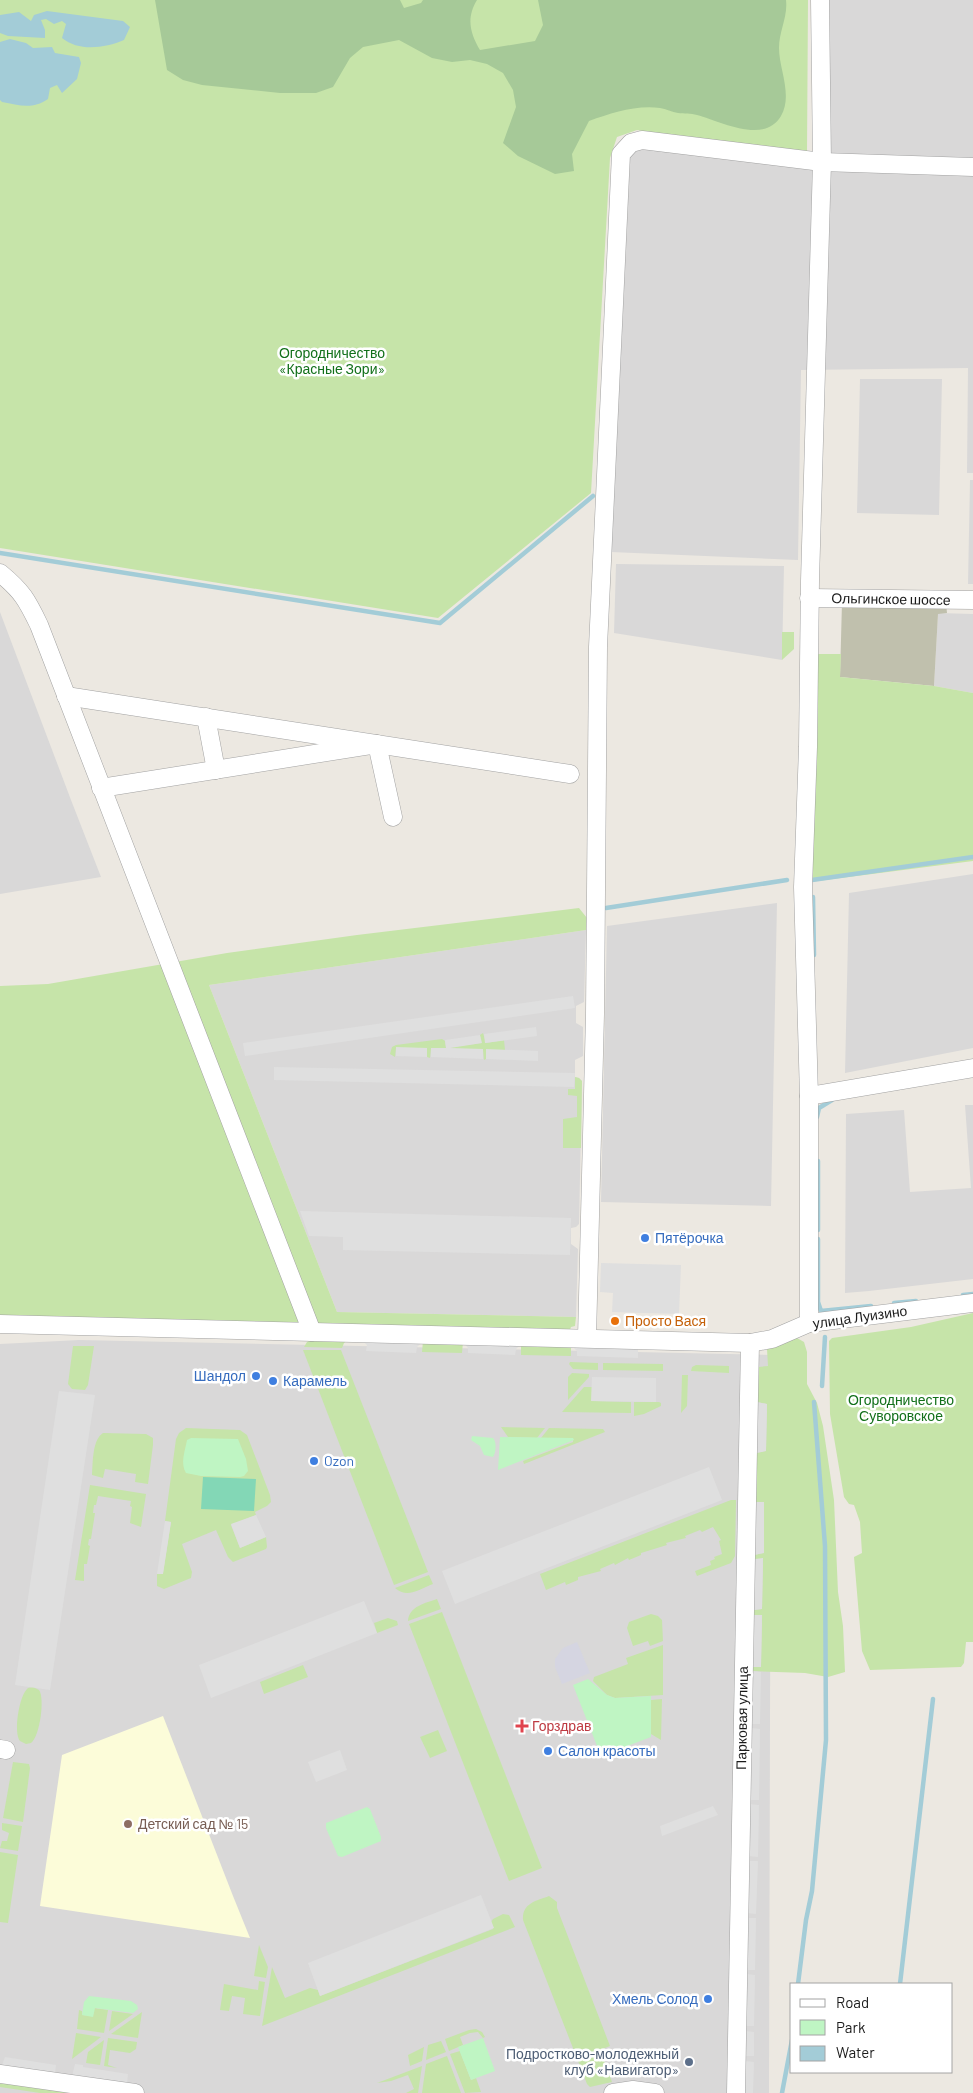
<svg xmlns="http://www.w3.org/2000/svg" width="973" height="2093" font-family="Barlow,sans-serif">
<style>
.residential{fill:#d9d8d8}
.education{fill:#fcfcd9}
.construction{fill:#c0c0ad}
.grass{fill:#c6e4a9}
.forest{fill:#a6c998}
.park{fill:#bff5c3}
.pitch{fill:#83d7b6}
.parking{fill:#dfdfdf}
.plaza{fill:#d5d5e1}
.water{fill:#a3ccd7}
.lines{fill:none;stroke-linecap:round;stroke-linejoin:round}
.stream{stroke:#a3ccd7;stroke-width:4.5}
.minor-casing{stroke:#a2a2a2;stroke-width:19}
.minor{stroke:#fff;stroke-width:18}
.shop-dot{fill:#3f7fe0;stroke:#fff;stroke-width:2}
.food-dot{fill:#e8710a;stroke:#fff;stroke-width:2}
.health-dot{fill:#e0444e;stroke:#fff;stroke-width:2}
.education-dot{fill:#8d6e63;stroke:#fff;stroke-width:2}
.service-dot{fill:#5c6f8a;stroke:#fff;stroke-width:2}
.labels{text-anchor:middle;stroke-width:5;stroke-linejoin:round;paint-order:stroke}
.park-label{font-size:14px;fill:#12701a;stroke:#fff}
.street-label{font-size:14px;fill:#1b1b1b;stroke:#fff}
.shop-label{font-size:14px;fill:#366cbe;stroke:#fff;text-anchor:start}
.food-label{font-size:14px;fill:#c56008;stroke:#fff;text-anchor:start}
.health-label{font-size:14px;fill:#be3a42;stroke:#fff;text-anchor:start}
.education-label{font-size:14px;fill:#785e54;stroke:#fff;text-anchor:start}
.service-label{font-size:14px;fill:#4e5e75;stroke:#fff;text-anchor:end}
</style>
<rect width="100%" height="100%" fill="#ece8e1"/>
<g class="residential">
<polygon points="823,0 973,0 973,168 817,163"/>
<polygon points="643,142 973,171 973,473 967,473 968,368 801,370 798,560 611,552 630,157"/>
<polygon points="860,379 942,379 939,515 857,513"/>
<polygon points="970,480 973,480 973,584 968,584"/>
<polygon points="616,564 784,566 782,660 614,633"/>
<polygon points="0,612 71,800 101,877 0,894"/>
<polygon points="938,613 973,614 973,693 934,686"/>
<polygon points="973,874 973,1048 845,1073 849,893"/>
<polygon points="777,903 771,1206 601,1202 607,926"/>
<polygon points="586,930 584,1002 576,1006 576,1023 583,1027 583,1056 575,1060 575,1077 579,1078 582,1081 579,1224 576,1227 571,1228 571,1244 578,1249 576,1317 337,1312 209,985"/>
<polygon points="965,1105 973,1105 973,1279 869,1291 845,1293 846,1114 904,1110 910,1192 971,1188"/>
<polygon points="79,1340 771,1355 769,2093 0,2093 0,1344"/>
</g>
<polygon class="education" points="163,1716 233,1896 250,1938 40,1906 62,1755"/>
<polygon class="construction" points="842,602 946,603 947,613 938,614 934,686 840,677"/>
<g class="grass">
<polygon points="0,0 808,0 807,152 794,157 637,130 617,137 610,158 591,493 438,618 0,548"/>
<polygon points="782,632 794,632 794,649 782,660"/>
<polygon points="816,654 841,654 840,677 934,686 973,693 973,861 810,882"/>
<polygon points="579,908 587,918 586,930 209,985 337,1312 576,1317 575,1326 571,1327 569,1332 0,1319 0,986 48,984 227,953 357,935"/>
<polygon points="483,1033 486,1043 504,1040 505,1050 487,1050 486,1059 484,1060 483,1050 431,1049 430,1058 427,1057 427,1048 396,1048 395,1057 390,1054 392,1047 396,1045 442,1039 445,1041 446,1048 481,1043 480,1035"/>
<polygon points="575,1077 579,1078 582,1081 581,1148 563,1148 563,1119 577,1117 577,1096 568,1095 568,1089 575,1089"/>
<polygon points="973,1313 973,1642 966,1642 964,1663 961,1667 870,1670 862,1651 854,1557 862,1553 860,1522 854,1505 849,1504 844,1497 830,1414 829,1341 832,1338 911,1327"/>
<polygon points="797,1338 804,1342 807,1352 807,1384 817,1403 823,1426 834,1500 838,1592 843,1626 845,1672 828,1677 805,1673 752,1671 752,1667 761,1666 762,1615 753,1615 754,1610 762,1609 763,1559 755,1559 754,1555 763,1553 764,1502 755,1502 756,1453 766,1451 767,1404 757,1402 758,1367 768,1366 767,1349"/>
<polygon points="312,1339 350,1339 344,1343 342,1348 304,1347 307,1342"/>
<polygon points="423,1341 463,1342 462,1353 422,1352"/>
<polygon points="521,1344 571,1345 571,1356 521,1355"/>
<polygon points="73,1346 94,1346 88,1385 85,1390 72,1389 68,1384"/>
<polygon points="303,1350 341,1350 428,1572 394,1585"/>
<polygon points="570,1362 598,1363 598,1370 573,1369 569,1364"/>
<polygon points="603,1363 663,1364 663,1371 603,1370"/>
<polygon points="696,1365 729,1366 729,1373 691,1371 692,1367"/>
<polygon points="572,1373 589,1374 589,1377 568,1400 568,1377"/>
<polygon points="682,1375 688,1375 687,1406 681,1413"/>
<polygon points="584,1387 592,1387 592,1401 631,1402 631,1413 562,1412"/>
<polygon points="634,1402 659,1402 661,1403 661,1406 644,1414 634,1416"/>
<polygon points="501,1427 545,1428 537,1438 508,1437"/>
<polygon points="186,1428 240,1430 247,1435 270,1495 271,1502 267,1506 255,1512 256,1515 231,1525 240,1548 266,1537 267,1547 266,1549 233,1562 228,1557 216,1530 182,1544 192,1572 191,1578 164,1589 157,1586 157,1574 163,1573 171,1522 165,1521 176,1439 179,1433"/>
<polygon points="549,1428 603,1429 605,1432 524,1464 523,1461 573,1442 573,1438 541,1438"/>
<path d="M103,1433L146,1434L153,1438V1445L148,1484L135,1482L136,1474L105,1469L103,1478L92,1475C93,1463 92,1440 103,1433Z"/>
<polygon points="90,1485 146,1494 141,1527 130,1523 132,1507 130,1506 131,1501 98,1496 96,1505 94,1505 93,1513 95,1513 91,1539 89,1539 88,1545 90,1546 87,1564 84,1564 84,1581 75,1580"/>
<polygon points="731,1500 736,1500 736,1502 735,1556 731,1563 697,1576 695,1571 711,1565 710,1561 715,1559 714,1557 722,1554 719,1541 721,1540 713,1527 702,1532 700,1530 685,1536 686,1538 666,1543 667,1545 641,1553 641,1555 629,1560 628,1558 615,1565 614,1563 600,1569 601,1571 578,1577 578,1580 566,1585 565,1582 546,1590 540,1574"/>
<path d="M429,1575L433,1584C420,1589 407,1599 395,1588Z"/>
<path d="M437,1599L441,1609L408,1621C409,1606 426,1603 437,1599Z"/>
<polygon points="442,1612 542,1868 509,1881 409,1624"/>
<polygon points="651,1614 658,1616 662,1620 663,1641 650,1646 648,1641 633,1646 627,1628 629,1622"/>
<polygon points="388,1618 397,1621 398,1625 377,1633 374,1623"/>
<polygon points="663,1645 663,1695 615,1698 607,1695 593,1681 594,1677 628,1664 626,1658"/>
<polygon points="303,1665 308,1677 264,1694 260,1682"/>
<path d="M33,1687L39,1690C45,1698 40,1736 31,1743L26,1744L20,1741C13,1733 19,1695 28,1688Z"/>
<polygon points="662,1699 661,1740 651,1734 651,1700"/>
<polygon points="438,1730 447,1751 430,1758 420,1737"/>
<polygon points="13,1762 29,1764 30,1768 23,1822 3,1818"/>
<polygon points="2,1823 22,1826 18,1851 0,1848 2,1841 7,1841 9,1833 2,1830"/>
<polygon points="0,1852 18,1855 8,1923 0,1922"/>
<path d="M549,1896L557,1902V1908L610,2046L600,2050L612,2082L590,2087L587,2084L523,1920C522,1903 536,1901 549,1896Z"/>
<polygon points="503,1914 509,1915 515,1927 262,2026 272,1967 285,1998 310,1988 318,1990 320,1996 493,1929 491,1922 493,1919"/>
<polygon points="259,1945 268,1967 266,1978 254,1976"/>
<polygon points="259,1981 265,1982 260,2016 243,2014 245,1998 232,1996 229,2011 220,2010 224,1984 258,1990"/>
<polygon points="94,2008 108,2010 104,2033 77,2029 79,2010 82,2011 82,2015 93,2016"/>
<polygon points="112,2011 133,2014 109,2031"/>
<polygon points="142,2012 138,2038 111,2034"/>
<polygon points="476,2029 482,2032 485,2037 483,2038 478,2032 470,2033 460,2037 463,2045 449,2051 445,2039 469,2030"/>
<polygon points="76,2033 101,2037 72,2059"/>
<polygon points="108,2038 137,2042 136,2049 130,2053 110,2050 108,2065 117,2068 104,2066"/>
<polygon points="104,2040 100,2065 86,2063 88,2052"/>
<polygon points="441,2041 446,2052 426,2060 428,2045"/>
<polygon points="424,2047 422,2061 410,2066 408,2055"/>
<polygon points="460,2051 471,2080 476,2078 481,2092 465,2093 450,2054"/>
<polygon points="447,2056 461,2093 422,2093 426,2064"/>
<polygon points="422,2066 418,2093 406,2093 414,2089 408,2075 391,2081 377,2083"/>
<polygon points="3,2082 76,2093 40,2093 0,2087 0,2084"/>
</g>
<path class="forest" d="M155,0H400L404,8L421,3L423,0H477C466,18 470,33 480,50L535,41L543,25L538,0H786C788,17 779,31 779,48C779,69 793,95 781,116C764,145 720,121 697,115C691,113 684,114 678,113C672,112 666,109 660,108C635,105 612,113 589,121L572,154L574,171L555,174L518,156L503,143L516,107L513,90L503,73L487,64L470,60L452,62L432,58L399,40L363,47L350,58L333,87L316,93H280L202,85L183,80L167,70Z"/>
<g class="park">
<path d="M472,1436L493,1438C497,1442 496,1453 493,1457L484,1455L480,1446L471,1440Z"/>
<polygon points="500,1437 573,1438 574,1440 498,1470"/>
<path d="M191,1438L238,1439L246,1459L248,1471L244,1476L240,1477L201,1476L186,1473C180,1463 185,1451 187,1440Z"/>
<polygon points="588,1679 607,1695 615,1698 651,1696 651,1737 601,1756 573,1685"/>
<polygon points="367,1807 370,1809 381,1837 381,1841 342,1857 338,1856 326,1828 326,1823"/>
<polygon points="89,1996 131,2001 137,2005 138,2009 133,2013 95,2008 93,2017 82,2015 84,2002"/>
<polygon points="483,2038 495,2071 471,2080 458,2047"/>
</g>
<polygon class="pitch" points="203,1477 256,1479 254,1511 201,1509"/>
<g class="parking">
<polygon points="573,996 575,1008 245,1056 243,1043"/>
<polygon points="536,1027 537,1036 485,1043 484,1034"/>
<polygon points="480,1035 482,1043 450,1048 483,1049 483,1059 431,1057 431,1048 446,1048 445,1040"/>
<polygon points="396,1047 427,1048 427,1057 396,1056"/>
<polygon points="486,1049 538,1051 538,1061 486,1059"/>
<polygon points="274,1067 575,1073 574,1087 274,1080"/>
<polygon points="300,1211 571,1218 570,1255 343,1250 343,1237 309,1236"/>
<polygon points="601,1263 681,1265 679,1314 612,1312 613,1293 600,1292"/>
<polygon points="361,1339 423,1341 417,1347 416,1353 366,1351 367,1345"/>
<polygon points="463,1342 521,1344 516,1349 515,1355 468,1353 468,1348"/>
<polygon points="571,1345 638,1346 638,1358 577,1356 577,1351"/>
<polygon points="592,1377 656,1378 656,1402 591,1401"/>
<polygon points="59,1391 95,1395 50,1690 15,1685"/>
<polygon points="757,1402 767,1404 766,1451 756,1453"/>
<polygon points="709,1467 722,1500 455,1604 442,1571"/>
<polygon points="755,1502 764,1502 764,1553 754,1555"/>
<polygon points="256,1515 266,1537 240,1548 231,1524"/>
<polygon points="165,1521 171,1522 163,1574 157,1574"/>
<polygon points="763,1558 762,1609 754,1610 755,1559"/>
<polygon points="364,1601 377,1633 211,1698 199,1665"/>
<polygon points="753,1615 762,1615 761,1667 753,1667"/>
<polygon points="752,1671 761,1672 760,1724 751,1724"/>
<polygon points="751,1728 760,1729 759,1800 750,1800"/>
<polygon points="340,1750 347,1770 316,1782 308,1762"/>
<polygon points="749,1804 759,1805 758,1857 749,1856"/>
<polygon points="713,1806 718,1815 662,1836 660,1826"/>
<polygon points="748,1861 758,1861 756,1914 747,1913"/>
<polygon points="481,1895 494,1928 320,1996 308,1963"/>
<polygon points="748,1918 756,1918 755,1970 747,1970"/>
<polygon points="746,1974 755,1975 754,2026 745,2026"/>
<polygon points="745,2031 754,2032 754,2056 745,2056"/>
<polygon points="5,2057 56,2065 55,2073 2,2065"/>
<polygon points="745,2061 754,2062 753,2093 744,2093"/>
<polygon points="75,2064 83,2065 83,2067 128,2074 127,2084 72,2076"/>
</g>
<polygon class="plaza" points="577,1642 590,1673 562,1684 555,1667 555,1659 563,1648"/>
<g class="water">
<path d="M47,11L123,21L130,27L124,40C105,48 79,52 62,38L66,24L62,21L54,24L46,19L41,20L45,30V38L8,36L0,33V15L19,12L31,21L34,15Z"/>
<path d="M10,39L26,43L33,48L52,47L55,53L79,57L81,63L77,79L62,93L57,85L50,88L48,99C32,110 19,105 2,102L0,100V42Z"/>
</g>
<g class="lines">
<g class="stream">
<polyline points="0,553 440,623 593,496"/>
<polyline points="812,880 973,857"/>
<polyline points="813,897 814,955"/>
<polyline points="606,908 787,880"/>
<polyline points="817,1117 819,1108 832,1100"/>
<polyline points="818,1230 818,1161"/>
<polyline points="818,1239 818,1302 821,1311 871,1306"/>
<polyline points="963,1295 973,1294"/>
<polyline points="894,1303 916,1301"/>
<polyline points="822,1386 825,1337"/>
<polyline points="798,1984 806,1920 812,1891 826,1740 825,1546 814,1402"/>
<polyline points="900,1984 933,1699"/>
<polyline points="782,2093 792,2040"/>
</g>
<defs>
<g id="minor">
<path d="M0,573C22,591 27,600 39,625L312,1332"/>
<polyline points="809,598 973,600"/>
<polyline points="66,696 570,774"/>
<polyline points="206,717 216,770"/>
<polyline points="101,788 377,744 393,817"/>
<polyline points="809,1096 973,1068"/>
<polyline points="809,1323 809,1096 803,887 808,747 810,581 822,162 820,0"/>
<polyline points="0,1324 750,1343 772,1339 809,1323 973,1303"/>
<polyline points="587,1338 595,1014 598,647 621,154 631,143 642,140 822,162 973,167"/>
<polyline points="0,1749 6,1750"/>
<polyline points="0,2074 135,2093"/>
<polyline points="613,2093 633,2090 655,2093"/>
<polyline points="736,2093 750,1343"/>
</g>
</defs>
<use href="#minor" class="minor-casing"/>
<use href="#minor" class="minor"/>
</g>
<g class="shop-dot">
<circle cx="645" cy="1238" r="5"/>
<circle cx="256" cy="1376" r="5"/>
<circle cx="273" cy="1381" r="5"/>
<circle cx="314" cy="1461" r="5"/>
<circle cx="548" cy="1751" r="5"/>
<circle cx="708" cy="1999" r="5"/>
</g>
<circle class="food-dot" cx="615" cy="1321" r="5"/>
<path class="health-dot" d="M519.5 1718.5h5v5h5v5h-5v5h-5v-5h-5v-5h5z"/>
<circle class="education-dot" cx="128" cy="1824" r="5"/>
<circle class="service-dot" cx="689" cy="2062" r="5"/>
<g class="labels">
<g class="park-label">
<text x="332" y="358">Огородничество<tspan x="332" dy="16">«Красные Зори»</tspan></text>
<text x="901" y="1405">Огородничество<tspan x="901" dy="16">Суворовское</tspan></text>
</g>
<g class="street-label">
<text transform="translate(891 599) rotate(1)" y="5">Ольгинское шоссе</text>
<text transform="translate(860 1317) rotate(-8)" y="5">улица Луизино</text>
<text transform="translate(742 1718) rotate(-89)" y="5">Парковая улица</text>
</g>
<g class="shop-label">
<text x="655" y="1243">Пятёрочка</text>
<text x="246" y="1381" text-anchor="end">Шандол</text>
<text x="283" y="1386">Карамель</text>
<text x="324" y="1466">Ozon</text>
<text x="558" y="1756">Салон красоты</text>
<text x="698" y="2004" text-anchor="end">Хмель Солод</text>
</g>
<g class="food-label">
<text x="625" y="1326">Просто Вася</text>
</g>
<g class="health-label">
<text x="532" y="1731">Горздрав</text>
</g>
<g class="education-label">
<text x="138" y="1829">Детский сад № 15</text>
</g>
<g class="service-label">
<text x="679" y="2059">Подростково-молодежный<tspan x="679" dy="16">клуб «Навигатор»</tspan></text>
</g>
</g>
<rect x="790" y="1983" width="162" height="90" fill="#ffffff" stroke="#a4a4a4"/>
<rect x="800" y="1999" width="25" height="8" fill="#ffffff" stroke="#a4a4a4"/>
<text x="836" y="2008" font-size="15" fill="#1b1b1b">Road</text>
<rect x="800" y="2020" width="25" height="15" fill="#bff5c3" stroke="#a4a4a4"/>
<text x="836" y="2033" font-size="15" fill="#1b1b1b">Park</text>
<rect x="800" y="2046" width="25" height="15" fill="#a3ccd7" stroke="#a4a4a4"/>
<text x="836" y="2058" font-size="15" fill="#1b1b1b">Water</text>
</svg>
